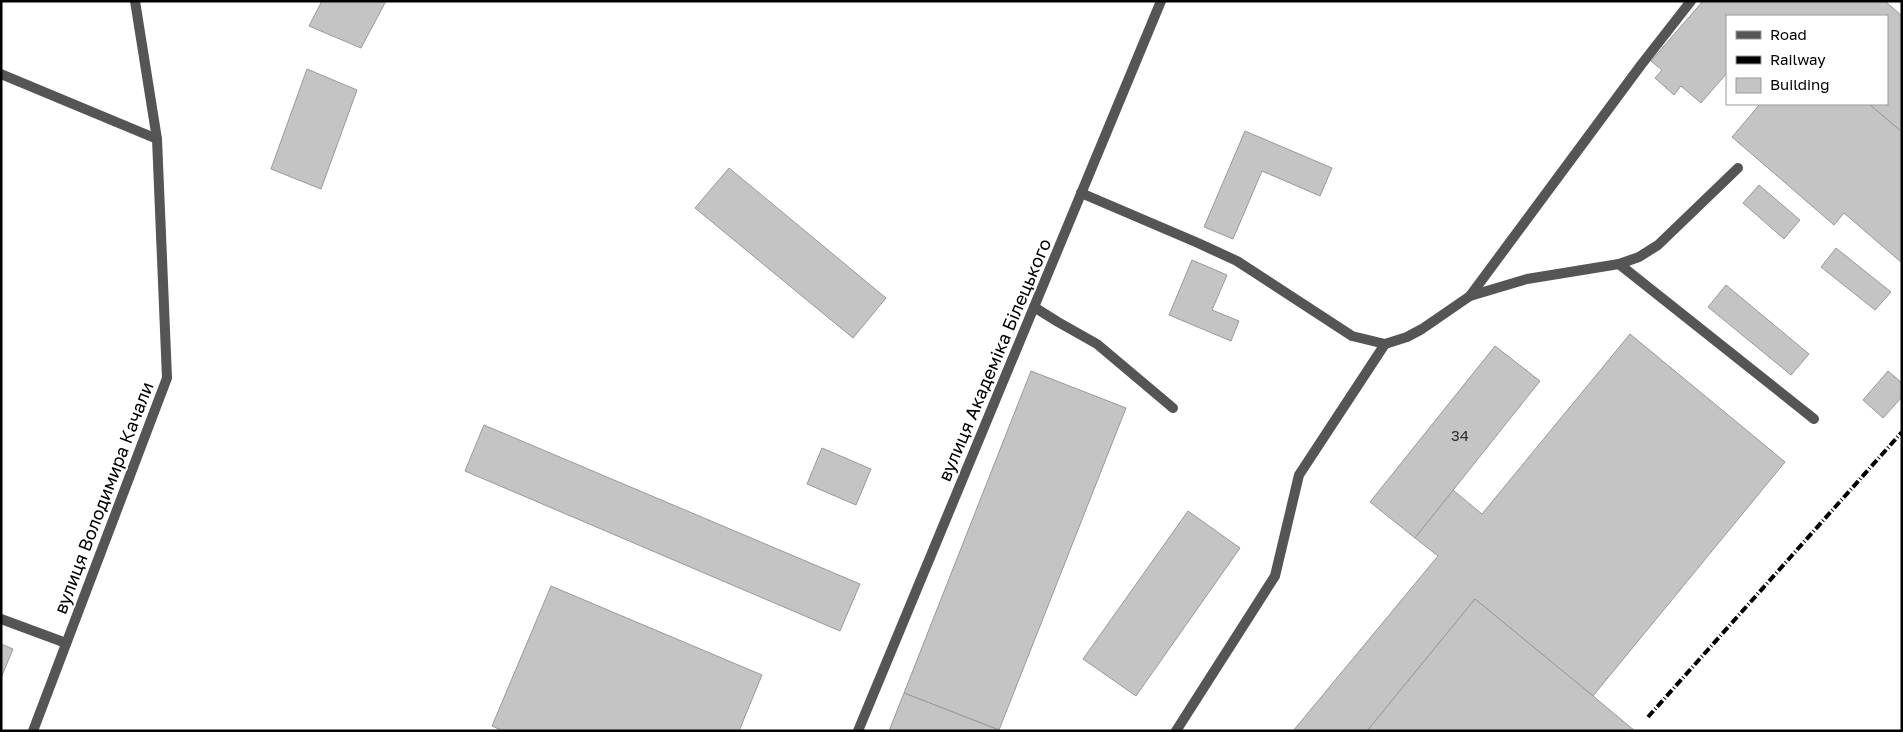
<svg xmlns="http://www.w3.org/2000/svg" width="1903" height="732" font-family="'Golos Text',sans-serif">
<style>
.building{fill:#c4c4c4;stroke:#999}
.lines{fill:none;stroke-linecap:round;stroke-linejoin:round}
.lane{stroke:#555;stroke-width:10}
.street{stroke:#555;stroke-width:10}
.rail{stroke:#000;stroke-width:4;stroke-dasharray:8 2.5 1 2.5;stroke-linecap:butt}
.labels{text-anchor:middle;stroke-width:4;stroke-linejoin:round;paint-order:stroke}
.number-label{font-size:15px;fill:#313131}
.street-label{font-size:18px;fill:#000;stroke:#fff}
</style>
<rect width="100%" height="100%" fill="#fff"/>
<g class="building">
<polygon points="322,1 386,1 361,48 309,26"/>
<polygon points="1703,1 1885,1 1902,16 1902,132 1869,104 1887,104 1887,16 1727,16 1727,73 1701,103 1681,86 1674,95 1655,78 1662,70 1651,61"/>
<polygon points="307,69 357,90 321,189 271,169"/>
<polygon points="1760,104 1869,104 1902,132 1902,263 1844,213 1834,225 1732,137"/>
<polygon points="1245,131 1332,168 1320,196 1262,171 1233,239 1204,227"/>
<polygon points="729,168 886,298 853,338 695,208"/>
<polygon points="1759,185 1800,220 1784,239 1743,203"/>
<polygon points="1836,248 1891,292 1875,310 1821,267"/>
<polygon points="1192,260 1227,275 1212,310 1239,321 1231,341 1169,315"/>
<polygon points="1726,285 1809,354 1791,375 1708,307"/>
<polygon points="1630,334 1785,462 1593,696 1475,599 1367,731 1293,731 1438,556 1415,538 1453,490 1482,514"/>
<polygon points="1495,346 1540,381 1415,538 1370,502"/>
<polygon points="1031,371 1126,408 999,730 904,693"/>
<polygon points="1888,371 1902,383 1902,397 1883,418 1863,400"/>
<polygon points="484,425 860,584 840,631 465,471"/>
<polygon points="822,448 871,469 856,505 807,484"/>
<polygon points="1188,511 1240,548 1136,696 1083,659"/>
<polygon points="551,586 762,675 739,731 503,731 492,726"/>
<polygon points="1475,599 1593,696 1635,731 1367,731"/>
<polygon points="1,644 13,649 1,678"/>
<polygon points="904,693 999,730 889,731"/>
</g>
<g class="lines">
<g class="lane">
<polyline points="1,74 157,139"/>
<polyline points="1081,193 1198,243 1237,261 1352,336 1385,344 1407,337 1422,329 1470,296 1527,279 1619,264 1639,257 1658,245 1738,168"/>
<polyline points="1619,264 1814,419"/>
<polyline points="1470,296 1641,65 1691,1"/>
<polyline points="1034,307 1058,322 1097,344 1173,408"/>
<polyline points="1,619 66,643"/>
<polyline points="1176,731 1275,576 1299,475 1385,344"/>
</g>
<g class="street">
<polyline points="33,731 167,378 157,139 135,1"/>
<polyline points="858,731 1161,1"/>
</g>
<polyline class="rail" points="1648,717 1902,432"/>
</g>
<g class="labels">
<g class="number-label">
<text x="1460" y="441">34</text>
</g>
<g class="street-label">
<text transform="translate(995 360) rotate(-67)" y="6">вулиця Академіка Білецького</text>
<text transform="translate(104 498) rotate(-69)" y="6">вулиця Володимира Качали</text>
</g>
</g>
<rect width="1903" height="732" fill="none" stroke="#000000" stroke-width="5"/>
<rect x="1726" y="15" width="162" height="90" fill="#ffffff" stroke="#999999"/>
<rect x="1736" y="31" width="25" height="8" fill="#555555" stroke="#999999"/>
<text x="1770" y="40" font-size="15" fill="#000000">Road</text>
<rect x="1736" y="56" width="25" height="8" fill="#000000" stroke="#999999"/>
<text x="1770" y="65" font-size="15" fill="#000000">Railway</text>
<rect x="1736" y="78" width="25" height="15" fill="#c4c4c4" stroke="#999999"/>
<text x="1770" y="90" font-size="15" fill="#000000">Building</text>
</svg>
